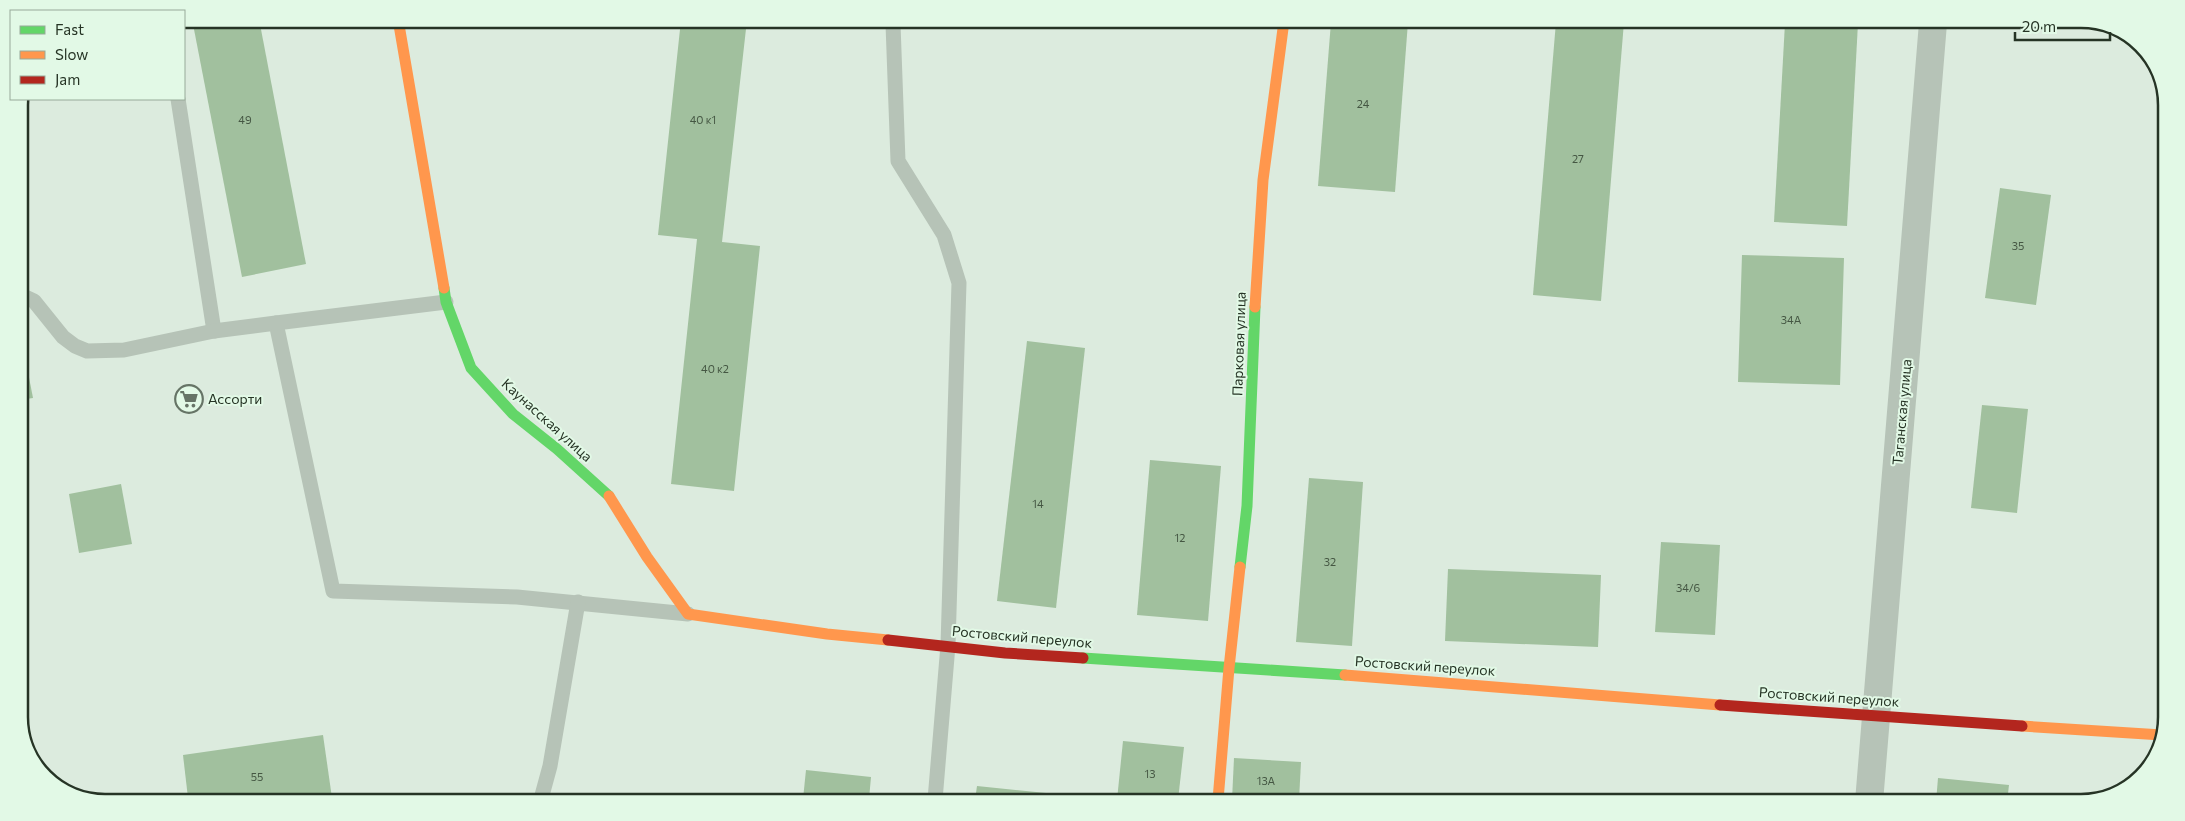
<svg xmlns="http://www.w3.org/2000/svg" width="2185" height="821" font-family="Commissioner,sans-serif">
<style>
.building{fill:#a1c09e}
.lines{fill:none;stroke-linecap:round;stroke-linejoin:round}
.lane{stroke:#b6c3b7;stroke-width:15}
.street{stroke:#b6c3b7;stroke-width:28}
.fast{stroke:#63d668;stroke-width:11}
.slow{stroke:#ff974d;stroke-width:11}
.jam{stroke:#b3261e;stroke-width:11}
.labels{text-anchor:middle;stroke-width:4;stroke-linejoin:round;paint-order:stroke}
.number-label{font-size:11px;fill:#455743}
.street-label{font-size:14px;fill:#263425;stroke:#e2f9e6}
.poi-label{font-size:14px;fill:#263425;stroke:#e2f9e6;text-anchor:start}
.rim{fill:none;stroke:#263425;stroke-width:2.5}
</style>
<rect width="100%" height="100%" fill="#dcebde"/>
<g class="building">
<polygon points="192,19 259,19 306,264 242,277"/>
<polygon points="681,20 747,20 722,242 760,246 734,491 671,484 697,239 658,235"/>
<polygon points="1331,22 1408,22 1395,192 1318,186"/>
<polygon points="1556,22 1624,22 1601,301 1533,295"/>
<polygon points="1785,23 1858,23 1847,226 1774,222"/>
<polygon points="2000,188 2051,195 2036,305 1985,298"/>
<polygon points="1742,255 1844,258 1840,385 1738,382"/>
<polygon points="19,326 33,398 19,400"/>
<polygon points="1027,341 1085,348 1056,608 997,601"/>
<polygon points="1982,405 2028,409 2017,513 1971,508"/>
<polygon points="1150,460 1221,466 1208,621 1137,615"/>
<polygon points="1309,478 1363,482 1352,646 1296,642"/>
<polygon points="121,484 132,544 79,553 69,494"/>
<polygon points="1661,542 1720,545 1715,635 1655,632"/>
<polygon points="1448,569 1601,575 1598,647 1445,641"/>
<polygon points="323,735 332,798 188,798 183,755"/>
<polygon points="1123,741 1184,747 1178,800 1117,800"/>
<polygon points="1234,758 1301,762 1299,800 1232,800"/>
<polygon points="806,770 871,777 869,799 803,799"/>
<polygon points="1938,778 2009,785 2007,802 1936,802"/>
<polygon points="977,786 1046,793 1045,800 975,800"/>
</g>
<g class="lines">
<g class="lane">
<polyline points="890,21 893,24 898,161 944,235 959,283 948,645 935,800"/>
<polyline points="178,99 214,331"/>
<polyline points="19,294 34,301 63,337 75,346 87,351 124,350 214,331 276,323 333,591 517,597 688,614"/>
<polyline points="276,323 446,302"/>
<polyline points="541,799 550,766 578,602"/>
</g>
<polyline class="street" points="1869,802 1933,23"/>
<g class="fast">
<polyline points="444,288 446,302 471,368 513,414 557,449 609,496"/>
<polyline points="1240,567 1247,506 1255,307"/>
<polyline points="1083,658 1345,675"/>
</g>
<g class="slow">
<polyline points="398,19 444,288"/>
<polyline points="1255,307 1263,180 1284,21"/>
<polyline points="609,496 647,557 688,614 827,634 888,640"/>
<polyline points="1345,675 1720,705"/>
<polyline points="2022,726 2162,735"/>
<polyline points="1218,800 1229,668 1240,567"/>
</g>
<g class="jam">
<polyline points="888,640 1005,653 1083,658"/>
<polyline points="1720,705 2022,726"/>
</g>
</g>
<defs>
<symbol id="supermarket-ring" viewBox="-11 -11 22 22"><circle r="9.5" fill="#e2f9e6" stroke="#667466" stroke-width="1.5"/><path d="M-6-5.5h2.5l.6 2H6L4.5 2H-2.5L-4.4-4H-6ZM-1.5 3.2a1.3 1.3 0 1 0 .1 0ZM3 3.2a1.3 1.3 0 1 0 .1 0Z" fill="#667466"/></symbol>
</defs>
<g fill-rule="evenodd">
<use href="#supermarket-ring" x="173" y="383" width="32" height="32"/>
</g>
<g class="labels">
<g class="number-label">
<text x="1363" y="108">24</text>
<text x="245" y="124">49</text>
<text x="703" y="124">40 к1</text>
<text x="1578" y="163">27</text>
<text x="2018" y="250">35</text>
<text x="1791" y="324">34А</text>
<text x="715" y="373">40 к2</text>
<text x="1038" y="508">14</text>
<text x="1180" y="542">12</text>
<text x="1330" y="566">32</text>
<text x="1688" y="592">34/6</text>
<text x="1150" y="778">13</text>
<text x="257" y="781">55</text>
<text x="1266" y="785">13А</text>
</g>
<g class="street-label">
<text transform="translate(1239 344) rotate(-88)" y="5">Парковая улица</text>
<text transform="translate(1902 412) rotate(-85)" y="5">Таганская улица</text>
<text transform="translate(547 420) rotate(42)" y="5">Каунасская улица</text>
<text transform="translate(1022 637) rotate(5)" y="5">Ростовский переулок</text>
<text transform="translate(1425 666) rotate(4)" y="5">Ростовский переулок</text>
<text transform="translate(1829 697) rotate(4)" y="5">Ростовский переулок</text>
</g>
<g class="poi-label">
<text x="208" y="404">Ассорти</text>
</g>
</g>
<path d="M0 0H2185V821H0ZM105 28H2081A77 77 0 0 1 2158 105V717A77 77 0 0 1 2081 794H105A77 77 0 0 1 28 717V105A77 77 0 0 1 105 28Z" fill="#e2f9e6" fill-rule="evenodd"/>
<path class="rim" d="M105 28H2081A77 77 0 0 1 2158 105V717A77 77 0 0 1 2081 794H105A77 77 0 0 1 28 717V105A77 77 0 0 1 105 28Z"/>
<rect x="10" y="10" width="175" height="90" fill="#e2f9e6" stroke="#97aa99"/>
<rect x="20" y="26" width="25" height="8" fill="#63d668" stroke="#97aa99"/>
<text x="55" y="35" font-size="15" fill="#263425">Fast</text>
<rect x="20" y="51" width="25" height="8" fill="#ff974d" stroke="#97aa99"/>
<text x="55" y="60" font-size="15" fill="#263425">Slow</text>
<rect x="20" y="76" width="25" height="8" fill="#b3261e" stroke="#97aa99"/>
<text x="55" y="85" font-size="15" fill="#263425">Jam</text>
<path d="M2015 32v8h95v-8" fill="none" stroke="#263425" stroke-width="2.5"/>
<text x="2022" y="32" font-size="15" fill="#263425" stroke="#e2f9e6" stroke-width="4" paint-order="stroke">20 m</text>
</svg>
